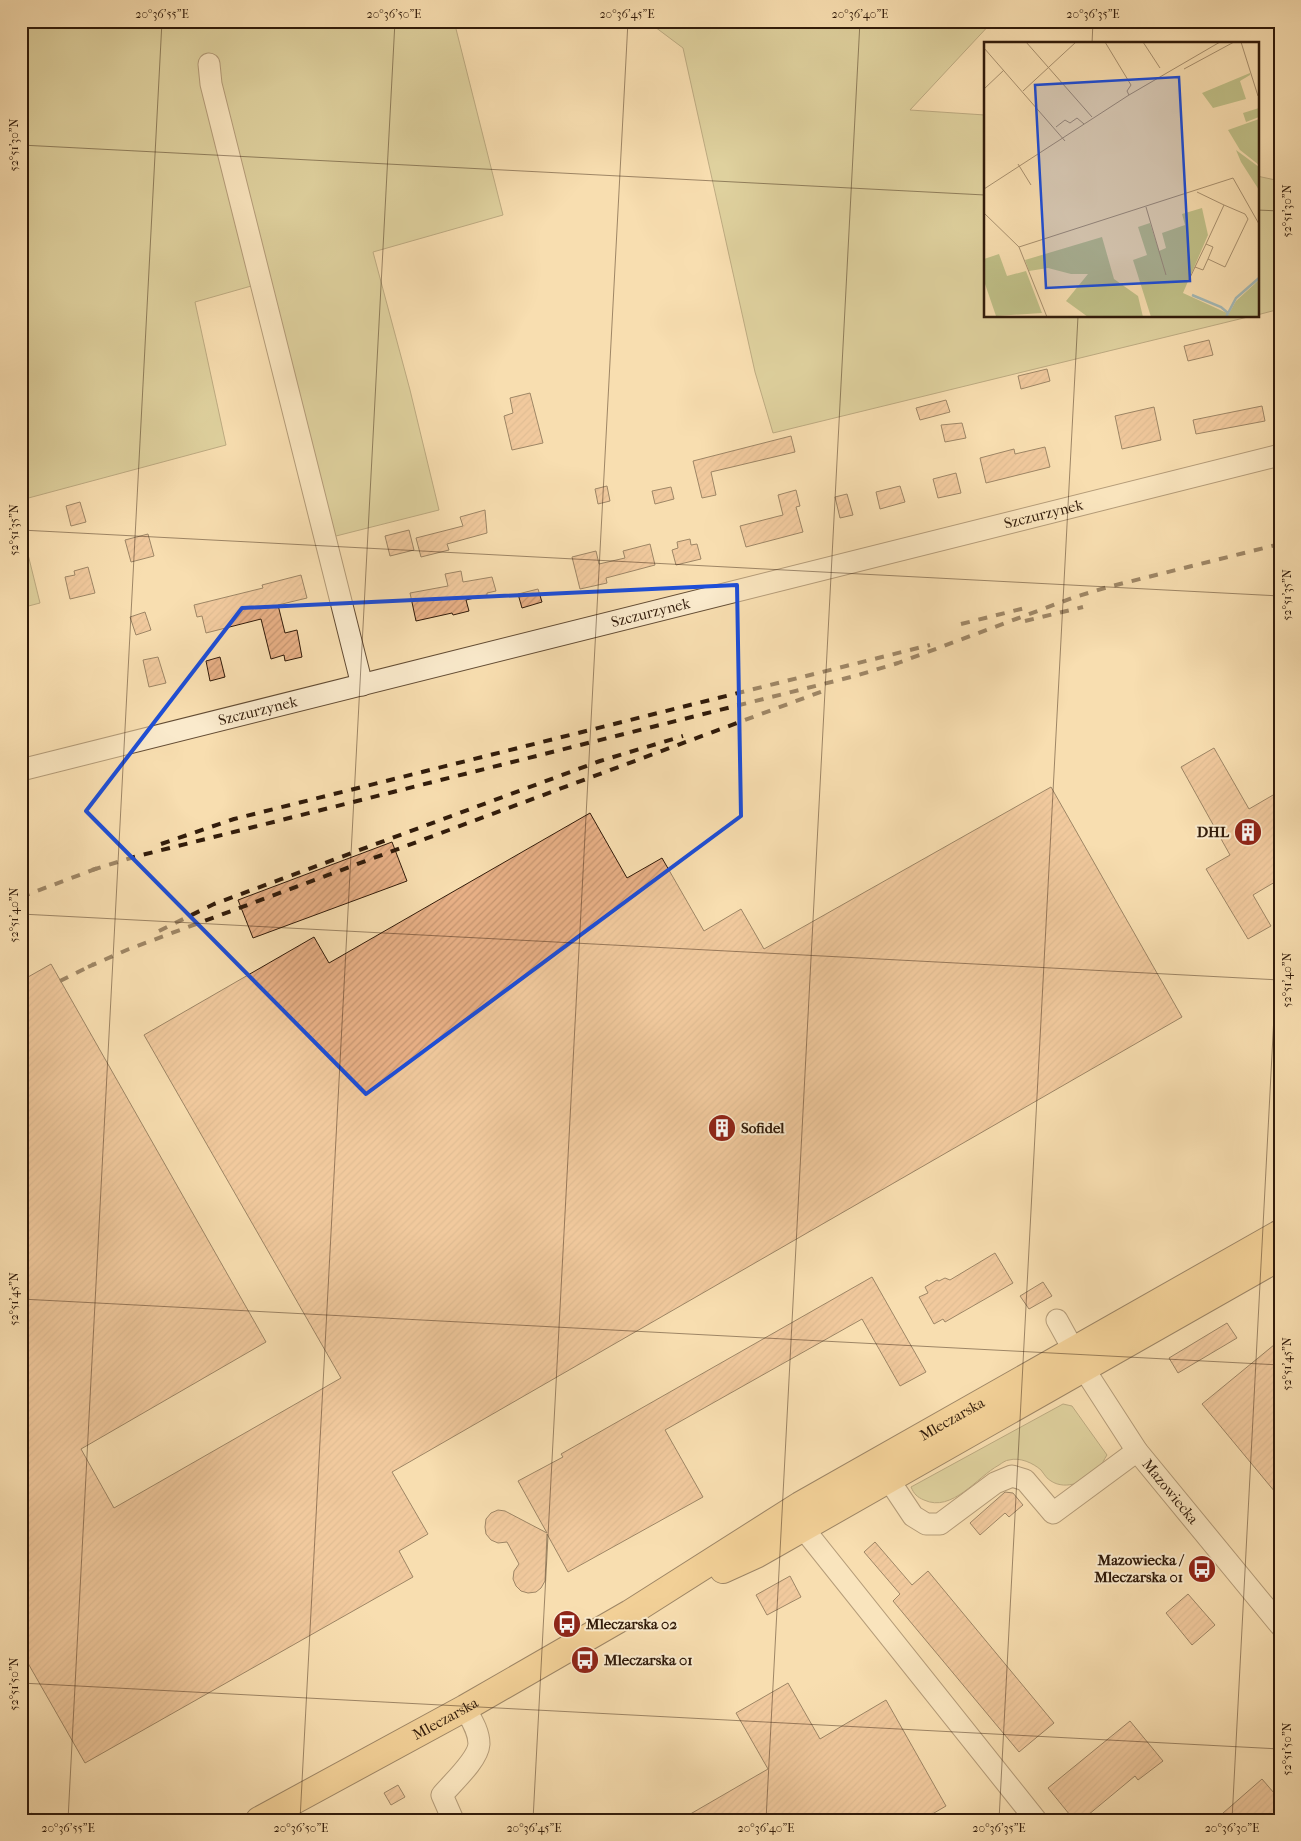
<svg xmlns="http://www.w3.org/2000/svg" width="1301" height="1841" font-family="'IM FELL French Canon',serif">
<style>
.green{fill:#c0c088;stroke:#786e49}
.building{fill:url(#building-hatch);stroke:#311b0a}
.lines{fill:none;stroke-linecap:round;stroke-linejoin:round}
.minor-casing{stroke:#634c34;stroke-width:23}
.major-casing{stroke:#311b0a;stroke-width:28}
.minor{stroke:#faeacc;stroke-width:21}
.major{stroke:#ecbf78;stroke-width:26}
.rail{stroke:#311b0a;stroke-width:4;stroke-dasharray:9 9;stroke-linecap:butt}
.marked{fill:none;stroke:#1d4ed8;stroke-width:4;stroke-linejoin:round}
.ticks{fill:none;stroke:#311b0a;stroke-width:1;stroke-opacity:0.45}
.labels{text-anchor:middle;stroke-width:4;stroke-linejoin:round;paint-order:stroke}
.street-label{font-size:15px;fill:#311b0a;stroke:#faeacc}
.poi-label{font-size:15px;font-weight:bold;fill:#311b0a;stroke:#faeacc;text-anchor:start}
.inset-river{fill:none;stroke:#a3b9b7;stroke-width:2.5}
.inset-road{fill:none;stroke:#a8906e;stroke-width:1}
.view{fill:#1d4ed8;fill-opacity:0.15;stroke:#1d4ed8;stroke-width:2.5}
.inset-edge{fill:none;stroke:#311b0a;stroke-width:2.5}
.neatline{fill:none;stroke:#311b0a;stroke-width:2}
.ticks-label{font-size:12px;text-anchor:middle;fill:#311b0a}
</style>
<defs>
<pattern id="building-hatch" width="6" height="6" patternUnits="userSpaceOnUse" patternTransform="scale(1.25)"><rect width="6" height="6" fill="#e8b086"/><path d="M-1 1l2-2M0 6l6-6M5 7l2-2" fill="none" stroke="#c79772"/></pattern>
</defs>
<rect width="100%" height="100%" fill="#f8deb0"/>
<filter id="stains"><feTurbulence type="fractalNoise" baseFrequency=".004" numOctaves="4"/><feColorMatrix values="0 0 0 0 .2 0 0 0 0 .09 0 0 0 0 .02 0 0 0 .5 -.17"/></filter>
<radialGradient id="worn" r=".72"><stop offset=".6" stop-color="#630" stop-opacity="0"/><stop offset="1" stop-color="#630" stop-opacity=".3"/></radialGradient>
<g class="green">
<polygon points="21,21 454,21 503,215 373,252 410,390 439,510 332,537 269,281 195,302 226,445 21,500"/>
<polygon points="647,21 993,21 910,110 985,115 985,316 1252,316 773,433 755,372 683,48"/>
<polygon points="1257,176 1280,181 1280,309 1257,315"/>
<polygon points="21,526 40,603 21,608"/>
<path d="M1063,1404L1072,1406L1107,1455C1104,1459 1102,1465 1099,1469C1088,1481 1066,1491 1051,1481C1047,1479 1044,1474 1041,1470C1033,1463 1020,1457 1009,1460C1006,1460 1002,1463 999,1465C977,1477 952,1513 924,1500C917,1497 914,1494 911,1487Z"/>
</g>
<g class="building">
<polygon points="1209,340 1213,355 1188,361 1184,346"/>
<polygon points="1047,369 1050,381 1021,389 1018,376"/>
<polygon points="530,393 543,443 512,450 504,416 513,413 510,398"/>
<polygon points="946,400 950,412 920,420 916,408"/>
<polygon points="1262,406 1265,421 1196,434 1193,420"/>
<polygon points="1154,407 1161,440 1122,449 1115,416"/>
<polygon points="962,423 966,438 945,442 941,425"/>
<polygon points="791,436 795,452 711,472 716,495 702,498 693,461"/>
<polygon points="1045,447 1050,467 986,483 980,458 1014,449 1015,454"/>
<polygon points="956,473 961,493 938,498 933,479"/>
<polygon points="607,486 610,501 598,504 595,489"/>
<polygon points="900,486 905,502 880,509 876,492"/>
<polygon points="671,487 674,499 655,504 652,491"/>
<polygon points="796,490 800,506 796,507 803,532 746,547 740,526 783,515 778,495"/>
<polygon points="847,494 853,515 840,518 835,497"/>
<polygon points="80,502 86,522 71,526 66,506"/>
<polygon points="485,510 487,533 447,544 449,550 421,557 416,538 463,526 460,517"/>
<polygon points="409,530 414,550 390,556 385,536"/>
<polygon points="148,534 154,556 131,562 125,540"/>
<polygon points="690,539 691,545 697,544 701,559 676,565 672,550 678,548 677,542"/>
<polygon points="650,544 655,565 606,578 607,583 580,589 572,557 596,551 599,564 625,558 623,551"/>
<polygon points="88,567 95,593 70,599 65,577 75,575 74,571"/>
<polygon points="461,571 463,582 492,577 496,591 487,593 487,595 466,600 469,611 453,615 452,613 416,621 410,593 448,586 445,574"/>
<polygon points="301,575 307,598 278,605 285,633 297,630 302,657 285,661 284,655 271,659 261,619 206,633 202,616 197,617 194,605 263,588 262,585"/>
<polygon points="538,589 542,602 522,608 518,594"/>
<polygon points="145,612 151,630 136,635 130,617"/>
<polygon points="158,657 166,683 149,687 143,660"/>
<polygon points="220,657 225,677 210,681 206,661"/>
<polygon points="1214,748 1249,809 1280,791 1280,879 1253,895 1271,926 1248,939 1206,869 1230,855 1181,767"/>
<polygon points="1051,787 1182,1017 392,1472 428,1534 399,1551 413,1577 85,1763 21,1651 21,981 51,964 266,1342 81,1449 114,1508 341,1378 144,1035 314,937 329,963 590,813 627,878 662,858 704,931 741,909 764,949"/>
<polygon points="392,842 407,881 253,938 238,900"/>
<polygon points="995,1253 1013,1283 945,1322 943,1319 934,1324 919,1297 928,1293 925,1287 937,1280 939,1281 945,1278 950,1280"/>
<polygon points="872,1277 926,1372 900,1386 862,1319 665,1430 703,1497 568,1572 547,1534 545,1581 541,1588 536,1592 528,1593 521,1591 516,1586 513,1579 514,1571 519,1564 507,1542 498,1543 491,1540 486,1534 485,1527 486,1519 491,1513 498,1510 505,1511 547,1533 518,1481 563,1457 561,1454"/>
<polygon points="1043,1282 1052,1296 1029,1309 1020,1296"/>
<polygon points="1227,1323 1237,1338 1178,1373 1169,1358"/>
<polygon points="1280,1340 1280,1498 1202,1404"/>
<polygon points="1005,1492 1013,1493 1023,1505 1009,1517 1005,1513 980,1535 970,1523"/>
<polygon points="875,1542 912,1585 928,1571 1054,1723 1019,1752 893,1601 900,1594 864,1552"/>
<polygon points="790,1576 801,1597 767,1615 756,1595"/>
<polygon points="1188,1594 1215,1625 1192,1645 1166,1613"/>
<polygon points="788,1683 820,1739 886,1700 946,1806 922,1820 680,1820 768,1769 736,1713"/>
<polygon points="1130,1721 1163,1761 1138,1780 1135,1776 1082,1820 1074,1820 1048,1788"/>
<polygon points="1262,1779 1280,1800 1280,1820 1215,1820"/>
<polygon points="398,1785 405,1797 391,1805 384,1793"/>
</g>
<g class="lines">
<defs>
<g id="minor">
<polyline points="209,64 211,84 362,685"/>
<path id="s1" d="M21,770L1280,455"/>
<path id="s2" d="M1057,1320L1084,1369L1137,1451L1280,1625"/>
<polyline points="881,1468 913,1516 926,1524 940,1524 995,1483 1012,1476 1025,1480 1053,1513 1137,1451"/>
<polyline points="803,1528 1036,1820"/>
<path d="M453,1820L442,1795C452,1783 478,1760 479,1744C479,1731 471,1719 465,1708"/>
</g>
<g id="major">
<polyline points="723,1570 756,1555 1280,1257"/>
<path id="s3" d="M259,1820L465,1708L630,1613L800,1505L1280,1233"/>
</g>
</defs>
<use href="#minor" class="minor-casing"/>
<use href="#major" class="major-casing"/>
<use href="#minor" class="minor"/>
<use href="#major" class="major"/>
<g class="rail">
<polyline points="1025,621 1083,607"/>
<polyline points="961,624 1029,607"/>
<polyline points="161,844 234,819 930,645"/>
<polyline points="92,870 134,857 855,676 898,663 1075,597 1108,587 1280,544"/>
<polyline points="21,897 98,868"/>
<polyline points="159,931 214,904 600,761 683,736"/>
<polyline points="88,967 129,949 823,691"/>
<polyline points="60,981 94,964"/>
<polyline points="21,1798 34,1820"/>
</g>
</g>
<path d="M0 0H1301V1841H0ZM737,585L741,816L366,1094L86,811L242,608Z" fill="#f8deb0" fill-opacity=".55" fill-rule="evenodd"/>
<path class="marked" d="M737,585L741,816L366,1094L86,811L242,608Z"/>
<path class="ticks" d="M1092,44L1093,21M21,145L985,195M1257,210L1280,211M21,530L1280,596M21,914L1280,980M21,1299L1280,1365M21,1683L1280,1749M68,1820L162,21M300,1820L395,21M533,1820L628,21M766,1820L860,21M999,1820L1078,316M1232,1820L1280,901"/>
<defs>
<symbol id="building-disc" viewBox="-11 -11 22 22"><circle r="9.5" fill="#8f2418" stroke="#faeacc"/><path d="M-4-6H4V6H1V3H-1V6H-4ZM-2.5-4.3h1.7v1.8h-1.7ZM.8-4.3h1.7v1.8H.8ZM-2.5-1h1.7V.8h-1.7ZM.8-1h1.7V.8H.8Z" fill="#fff"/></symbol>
<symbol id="bus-disc" viewBox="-11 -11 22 22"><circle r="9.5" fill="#8f2418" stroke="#faeacc"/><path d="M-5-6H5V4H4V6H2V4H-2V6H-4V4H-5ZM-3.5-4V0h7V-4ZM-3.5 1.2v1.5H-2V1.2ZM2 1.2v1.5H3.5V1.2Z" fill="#fff"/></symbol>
</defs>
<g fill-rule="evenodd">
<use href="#building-disc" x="1232" y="816" width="32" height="32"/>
<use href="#building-disc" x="706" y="1112" width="32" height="32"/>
<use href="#bus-disc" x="1186" y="1553" width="32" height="32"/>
<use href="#bus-disc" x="551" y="1608" width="32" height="32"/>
<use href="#bus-disc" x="569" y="1644" width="32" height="32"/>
</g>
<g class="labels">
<g class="street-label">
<text dy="5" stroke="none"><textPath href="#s1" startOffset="1054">Szczurzynek</textPath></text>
<text dy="5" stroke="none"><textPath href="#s1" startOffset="649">Szczurzynek</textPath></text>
<text dy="5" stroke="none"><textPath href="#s1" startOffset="244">Szczurzynek</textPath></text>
<text dy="5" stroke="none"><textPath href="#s3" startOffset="801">Mleczarska</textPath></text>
<text dy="5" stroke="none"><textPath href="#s2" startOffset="206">Mazowiecka</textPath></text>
<text dy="5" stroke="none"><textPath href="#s3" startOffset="212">Mleczarska</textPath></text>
</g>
<g class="poi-label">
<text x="1229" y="837" text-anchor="end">DHL</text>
<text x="741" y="1133">Sofidel</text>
<text x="1183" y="1565" text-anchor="end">Mazowiecka /<tspan x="1183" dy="17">Mleczarska 01</tspan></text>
<text x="586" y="1629">Mleczarska 02</text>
<text x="604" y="1665">Mleczarska 01</text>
</g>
</g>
<g transform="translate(984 42)">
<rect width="275" height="275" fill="#f8deb0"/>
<path d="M266,31V33L256,39L262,57L229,66L218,51ZM275,66V75L262,80L259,71ZM275,77V123L256,108L244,88ZM252,108L275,125V148L257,120ZM218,166L224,193L199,251L245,272L243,275H167L149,218L163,213L154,185L166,181L175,209L182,206L178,191L201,183L198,172ZM118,195L130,237L154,254L159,275H104L82,259L104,232H87L64,226L45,229L41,218ZM15,212L23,234L42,229L58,271L12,274L0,239V217Z" fill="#c0c088"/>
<path d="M275,238V275H243L252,259Z" fill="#c0c088"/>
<path class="inset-river" d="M208,253L237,265L244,271M242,275L252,256L275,236"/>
<path class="inset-road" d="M42,0L108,75M121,0L147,43L143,49L145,53M159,0L176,26M257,0L274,54M0,6L81,99M200,27L250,0M0,47L20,28M39,49L92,0M72,85L81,78L86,81L93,76L100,82M34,122L47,143M0,147L145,53L236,0M213,150L240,163M240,163L261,172L264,177L241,225L224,217L229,205L222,202ZM162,165L182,233M0,171L35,205L63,275M222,202L211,225L219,228L224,217M35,205L249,136L275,182M204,240L211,225"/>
<path class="view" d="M195,35L206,239L62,246L51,43Z"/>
<rect width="275" height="275" class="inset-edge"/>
</g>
<rect width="1301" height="1841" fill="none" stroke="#f8deb0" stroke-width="55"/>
<rect x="28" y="28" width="1246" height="1786" class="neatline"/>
<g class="ticks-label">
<text x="162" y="18">20°36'55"E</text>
<text x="394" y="18">20°36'50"E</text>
<text x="627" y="18">20°36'45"E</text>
<text x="860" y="18">20°36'40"E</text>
<text x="1093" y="18">20°36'35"E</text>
<text transform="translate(14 145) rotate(-90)" y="4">52°51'30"N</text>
<text transform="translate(1287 211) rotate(-90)" y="4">52°51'30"N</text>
<text transform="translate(14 530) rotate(-90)" y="4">52°51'35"N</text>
<text transform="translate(1287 595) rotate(-90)" y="4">52°51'35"N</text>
<text transform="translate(14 915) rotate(-90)" y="4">52°51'40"N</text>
<text transform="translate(1287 980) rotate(-90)" y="4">52°51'40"N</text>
<text transform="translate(14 1299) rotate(-90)" y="4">52°51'45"N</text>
<text transform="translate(1287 1364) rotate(-90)" y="4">52°51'45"N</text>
<text transform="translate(14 1684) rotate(-90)" y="4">52°51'50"N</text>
<text transform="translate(1287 1749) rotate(-90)" y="4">52°51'50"N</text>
<text x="68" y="1832">20°36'55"E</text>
<text x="301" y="1832">20°36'50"E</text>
<text x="534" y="1832">20°36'45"E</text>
<text x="766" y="1832">20°36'40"E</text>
<text x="999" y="1832">20°36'35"E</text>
<text x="1232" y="1832">20°36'30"E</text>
</g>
<rect width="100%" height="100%" filter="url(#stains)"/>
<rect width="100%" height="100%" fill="url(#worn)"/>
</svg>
